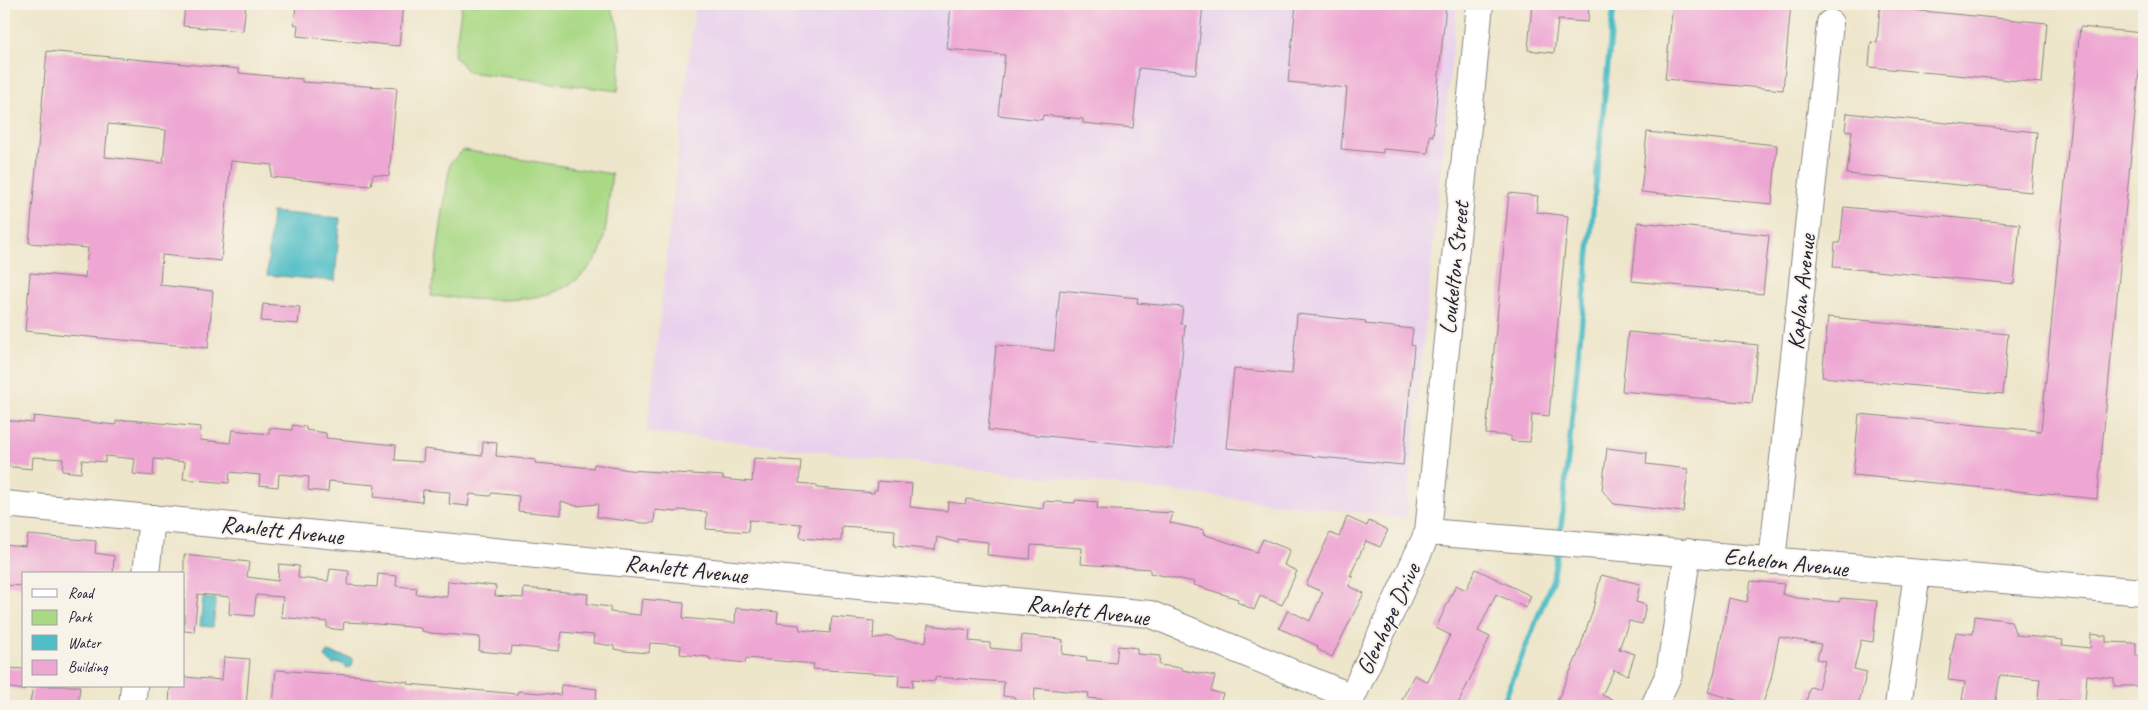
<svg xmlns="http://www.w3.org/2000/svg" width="2148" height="710" font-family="Caveat,sans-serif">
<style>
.built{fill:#e9d1ed}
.green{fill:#aad986;stroke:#667e60}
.water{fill:#50bec6;stroke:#397080}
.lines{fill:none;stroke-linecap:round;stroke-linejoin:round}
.stream{stroke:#50bec6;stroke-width:5.5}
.building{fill:#eea7d3;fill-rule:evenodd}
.minor-casing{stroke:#888483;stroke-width:28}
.minor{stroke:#fff;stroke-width:26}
.labels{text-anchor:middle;stroke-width:4;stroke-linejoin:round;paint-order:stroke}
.street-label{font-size:24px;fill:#22223b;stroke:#f7f3e8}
</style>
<rect width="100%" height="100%" fill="#f7f3e8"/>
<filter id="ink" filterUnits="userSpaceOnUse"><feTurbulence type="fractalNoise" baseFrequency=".02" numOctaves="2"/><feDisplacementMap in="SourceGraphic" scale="10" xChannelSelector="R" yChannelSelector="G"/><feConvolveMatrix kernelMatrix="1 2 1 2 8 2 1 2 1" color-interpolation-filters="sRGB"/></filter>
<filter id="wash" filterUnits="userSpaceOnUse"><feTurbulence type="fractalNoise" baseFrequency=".0096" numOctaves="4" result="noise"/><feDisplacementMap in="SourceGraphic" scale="20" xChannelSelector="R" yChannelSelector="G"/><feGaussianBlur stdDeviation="1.12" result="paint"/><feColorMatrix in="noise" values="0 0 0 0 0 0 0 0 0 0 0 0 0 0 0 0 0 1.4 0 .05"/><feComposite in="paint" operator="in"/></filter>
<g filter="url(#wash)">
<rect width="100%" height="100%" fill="#eee6cb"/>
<polygon class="built" points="695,4 1457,4 1406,518 647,432"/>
<g class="green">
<path d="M462,4H609C625,32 620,60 618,91L468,72L454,56Z"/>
<path d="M463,150L612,174C608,199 608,226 601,250C599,256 594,261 590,266C555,312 481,299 431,296L450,163Z"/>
</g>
<g class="water">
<polygon points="272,212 340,218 335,281 267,275"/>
<polygon points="203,598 216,599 213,627 200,626"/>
<polygon points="328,652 351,658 353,660 352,666 348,668 340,663 332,664 325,657"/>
</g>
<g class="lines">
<g class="stream">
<polyline points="1560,537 1614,4"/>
<polyline points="1502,706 1553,579 1558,549"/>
</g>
</g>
<g id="blocks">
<g class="building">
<polygon points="185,4 246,4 243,31 183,26"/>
<polygon points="296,4 403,4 399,46 297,36 298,25 294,24"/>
<polygon points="951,4 1203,4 1196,74 1139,68 1133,128 1083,123 1083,119 1043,115 1042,120 998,115 1005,55 947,49"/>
<polygon points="1296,4 1446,4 1433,136 1430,135 1428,153 1383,149 1383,153 1341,149 1347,88 1288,82"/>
<polygon points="1532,4 1589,4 1588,22 1558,20 1554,53 1528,50"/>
<polygon points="1673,4 1791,4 1783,90 1665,79"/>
<polygon points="1880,7 2047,23 2042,83 1869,67 1871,42 1877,43"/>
<polygon points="2080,27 2143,33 2097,499 1853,475 1859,414 2041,431"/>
<path d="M47,51L239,69V73L302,79V82L397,88L389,176L373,174L371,186L271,177L272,165L231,161L221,261L162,255L160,285L213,291L208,348L25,331L30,273L85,278L88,248L29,243ZM108,124L166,130L163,163L105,157Z"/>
<polygon points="1847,113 2037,132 2031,192 1847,174 1852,131 1845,130"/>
<polygon points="1647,132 1777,145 1772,204 1641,192"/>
<polygon points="1509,193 1538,196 1536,212 1568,216 1549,416 1532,414 1530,442 1511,441 1511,436 1486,434"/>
<polygon points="1844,207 2020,224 2014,284 1833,267 1835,243 1840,243"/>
<polygon points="1638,222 1769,235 1763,294 1632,281"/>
<polygon points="1060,290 1138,298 1137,303 1183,307 1181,324 1185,325 1173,449 988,430 996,345 1054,351"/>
<polygon points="263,304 300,307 298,324 261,321"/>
<polygon points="1297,314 1366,321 1365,324 1413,329 1411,345 1414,346 1403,465 1226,448 1234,369 1292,374"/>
<polygon points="1828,317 2008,334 2003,394 1822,377"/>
<polygon points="1628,332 1758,345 1752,403 1622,391"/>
<polygon points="34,416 116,425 116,421 129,420 201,427 200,440 230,443 232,430 269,434 269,428 292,430 292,425 306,427 306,430 326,433 326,438 396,445 395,460 423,462 424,449 482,456 483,442 497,443 496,456 536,460 535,463 593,468 594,464 629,470 723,476 723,479 752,482 754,458 801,461 799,483 817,485 817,488 874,493 874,490 877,490 878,481 912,484 910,507 947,511 948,502 965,504 966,499 1043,509 1044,501 1075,503 1075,500 1098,502 1097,509 1173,513 1170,523 1204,530 1203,534 1257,552 1263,539 1290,550 1284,565 1297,571 1282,605 1260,596 1254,610 1237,602 1238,599 1194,585 1195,582 1150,573 1150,569 1081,564 1082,548 1031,545 1030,559 987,555 988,542 958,539 958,543 937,537 935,550 894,546 895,530 842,526 841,541 837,541 802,538 800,537 801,524 749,520 748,532 706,529 707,512 678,510 677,512 655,510 654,523 643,523 597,517 598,504 576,506 561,501 561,515 518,511 519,496 492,493 490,496 470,494 468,506 449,504 450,492 423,490 422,502 403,500 374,497 375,485 329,481 328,492 308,490 309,477 279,474 278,487 259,485 260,475 230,472 229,483 183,479 185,462 154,459 153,476 133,474 135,459 105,456 105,462 82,460 81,473 62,471 63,459 33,457 32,469 4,466 4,420 33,423"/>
<polygon points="1607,448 1647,453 1646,464 1688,469 1683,512 1614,504 1602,490"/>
<polygon points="1347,517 1367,526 1369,521 1388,530 1380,547 1366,541 1350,576 1353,577 1349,586 1364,593 1332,657 1317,649 1318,646 1279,628 1288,610 1310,621 1323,592 1306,585 1330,533 1339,537"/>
<polygon points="28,535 96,541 95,553 114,556 113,574 24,574 24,586 4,585 4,545 26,547"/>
<polygon points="184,555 249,562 247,577 278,581 279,564 299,566 298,578 328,581 330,569 349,571 348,585 377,587 378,574 397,576 396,586 417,588 416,594 447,597 448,581 496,586 495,596 523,598 524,588 588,594 587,604 610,607 610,612 640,615 642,599 684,603 683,618 735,623 736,608 778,612 777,623 799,625 800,630 830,633 832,617 874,621 873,639 890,636 897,639 926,642 928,625 970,630 969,641 990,643 990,648 1020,651 1022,635 1060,639 1063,640 1062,654 1087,657 1086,660 1116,663 1118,646 1137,648 1137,654 1160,656 1159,665 1182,668 1182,670 1215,676 1211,691 1223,694 1219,706 1167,706 1088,698 1089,693 1035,688 1034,704 1015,703 1015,697 1003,696 1004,682 935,677 935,681 913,679 913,687 898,686 899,675 813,669 814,664 746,658 745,663 709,659 709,657 680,654 681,645 650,643 649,653 624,651 614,649 614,646 593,643 594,635 562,632 559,651 512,646 511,654 479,651 480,637 431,633 421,631 421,628 366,623 344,622 343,630 327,628 327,622 281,617 283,597 256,595 254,616 229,614 230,597 198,594 194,632 184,631"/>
<polygon points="1476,569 1531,596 1526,608 1496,594 1478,631 1490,637 1457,706 1399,706 1414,675 1428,682 1450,635 1436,628 1456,585 1466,590"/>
<polygon points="1601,575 1640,584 1636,602 1646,605 1642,624 1629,621 1619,649 1635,654 1628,675 1614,670 1602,695 1627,706 1555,706 1577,656 1592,613"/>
<polygon points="1751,581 1784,584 1782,594 1796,598 1839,602 1841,598 1877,601 1873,642 1861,640 1854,669 1867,672 1858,706 1805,706 1810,687 1818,689 1825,661 1817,659 1821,644 1779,637 1771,679 1762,706 1734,706 1736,700 1708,692 1714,675 1729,598 1747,602"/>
<polygon points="1975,616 2011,621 2016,635 2063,640 2062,645 2090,648 2091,634 2106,636 2106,642 2136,643 2136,656 2144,656 2144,686 2114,686 2114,678 2087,675 2085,702 2058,700 2057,706 2037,706 2040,679 2000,675 1995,706 1962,700 1965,682 1948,680 1951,658 1956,632 1973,634"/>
<polygon points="224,657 250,659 246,705 169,706 170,686 184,686 184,677 222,680"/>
<polygon points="4,668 24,669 24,690 4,687"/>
<polygon points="276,670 362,676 408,682 408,684 517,694 518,691 560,695 561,685 597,689 595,706 273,706"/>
<polygon points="33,686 80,686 78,706 30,703"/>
</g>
</g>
</g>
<g filter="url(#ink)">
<use href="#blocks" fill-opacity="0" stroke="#888483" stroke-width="1"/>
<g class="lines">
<defs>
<g id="minor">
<polyline points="4,504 1150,614 1352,697"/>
<path d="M1428,532C1667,550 1905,573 2144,592"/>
<polyline points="1772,561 1830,23"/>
<polyline points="146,574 152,518"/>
<polyline points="132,706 134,686"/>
<polyline points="1348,706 1428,532 1480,4"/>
<polyline points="1654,706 1669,674 1688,552"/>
<polyline points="1898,706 1917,574"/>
</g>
</defs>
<use href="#minor" class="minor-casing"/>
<use href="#minor" class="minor"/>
</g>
</g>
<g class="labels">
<g class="street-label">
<text transform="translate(1454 268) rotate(-84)" y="8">Loukelton Street</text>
<text transform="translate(1801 292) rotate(-84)" y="8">Kaplan Avenue</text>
<text transform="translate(282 530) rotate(6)" y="8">Ranlett Avenue</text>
<text transform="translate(1786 562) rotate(6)" y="8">Echelon Avenue</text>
<text transform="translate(686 569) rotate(6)" y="8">Ranlett Avenue</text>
<text transform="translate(1088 610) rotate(7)" y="8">Ranlett Avenue</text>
<text transform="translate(1388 619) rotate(-65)" y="8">Glenhope Drive</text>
</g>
</g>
<rect width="2148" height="710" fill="none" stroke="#f7f3e8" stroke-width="20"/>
<rect x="22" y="572" width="162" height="115" fill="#f7f3e8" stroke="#a29fa3"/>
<rect x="32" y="589" width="25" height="8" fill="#ffffff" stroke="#a29fa3"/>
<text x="68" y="598" font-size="15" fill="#22223b">Road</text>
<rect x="32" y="610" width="25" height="15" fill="#aad986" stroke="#a29fa3"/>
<text x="68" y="622" font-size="15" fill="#22223b">Park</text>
<rect x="32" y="635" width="25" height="15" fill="#50bec6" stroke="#a29fa3"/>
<text x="68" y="648" font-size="15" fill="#22223b">Water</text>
<rect x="32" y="660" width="25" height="15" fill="#eea7d3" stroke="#a29fa3"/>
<text x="68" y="672" font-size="15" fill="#22223b">Building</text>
</svg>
